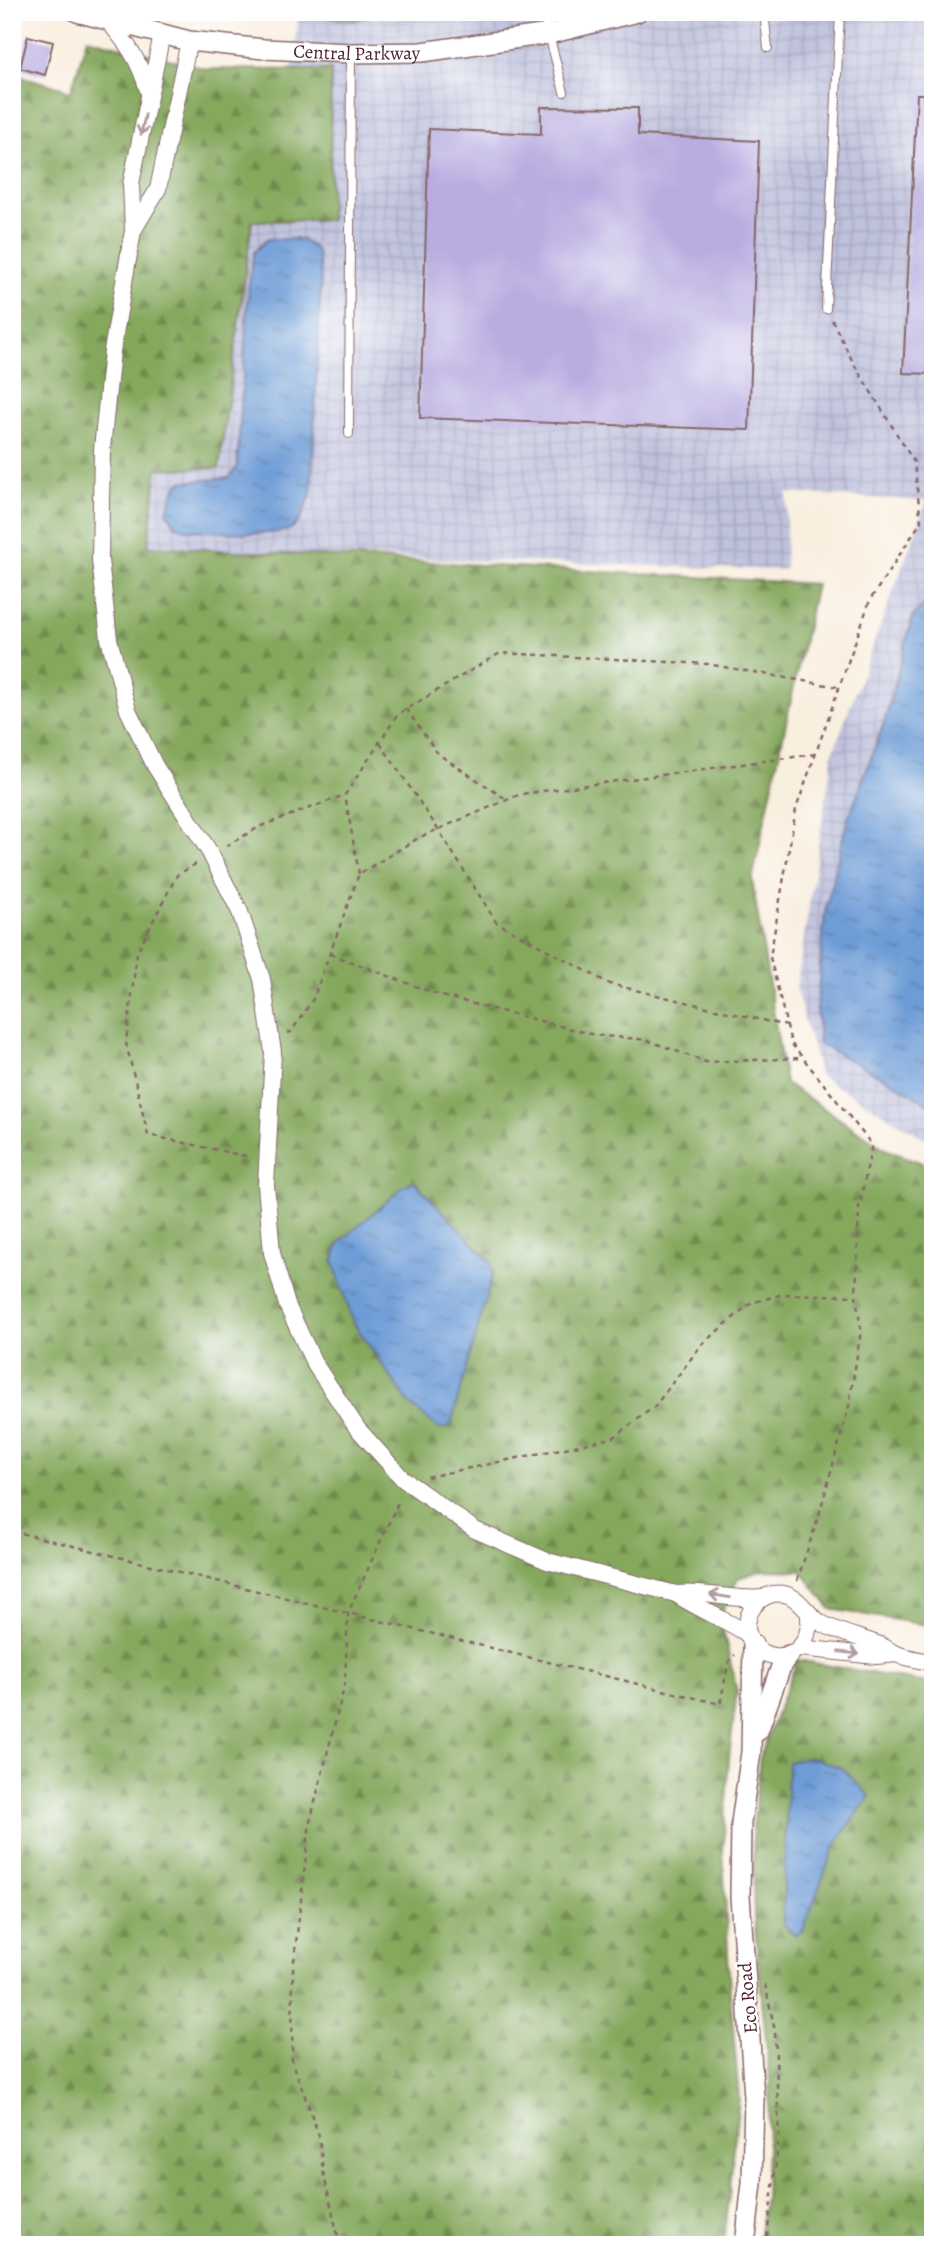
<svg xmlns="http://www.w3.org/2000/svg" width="945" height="2257" font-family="Alegreya,serif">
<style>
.industrial{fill:url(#industrial-grid)}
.forest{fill:url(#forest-firs);stroke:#686444;stroke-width:2}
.water{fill:url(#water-ripples);stroke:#5c5e80;stroke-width:2}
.building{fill:#b8ace0}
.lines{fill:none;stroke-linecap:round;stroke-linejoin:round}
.service-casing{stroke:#87686a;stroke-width:10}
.minor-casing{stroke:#87686a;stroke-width:18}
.tertiary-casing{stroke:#87686a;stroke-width:22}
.path{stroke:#87686a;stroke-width:2.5;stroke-dasharray:5 5;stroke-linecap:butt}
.service{stroke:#fff;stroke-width:8}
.minor{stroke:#fff;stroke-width:16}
.tertiary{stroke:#fff;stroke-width:19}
.oneway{stroke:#ae9aa0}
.labels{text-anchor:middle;stroke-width:5;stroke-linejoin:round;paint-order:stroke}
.street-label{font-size:19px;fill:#4a1f2b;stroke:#fff}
</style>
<defs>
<pattern id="industrial-grid" width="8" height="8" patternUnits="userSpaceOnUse" patternTransform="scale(1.75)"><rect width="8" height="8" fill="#c0c2dd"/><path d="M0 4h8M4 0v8" fill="none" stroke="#a6a6be"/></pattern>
<pattern id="forest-firs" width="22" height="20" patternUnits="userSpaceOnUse" patternTransform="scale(1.75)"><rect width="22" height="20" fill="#85a85d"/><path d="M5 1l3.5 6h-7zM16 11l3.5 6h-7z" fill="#6f884d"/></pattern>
<pattern id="water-ripples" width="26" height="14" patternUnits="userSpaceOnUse" patternTransform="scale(1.75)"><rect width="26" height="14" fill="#6d9cd6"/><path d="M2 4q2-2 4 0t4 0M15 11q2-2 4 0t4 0" fill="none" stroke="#5c7fae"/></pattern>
</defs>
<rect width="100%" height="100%" fill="#fff"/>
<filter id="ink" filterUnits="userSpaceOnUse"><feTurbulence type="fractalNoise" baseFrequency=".0143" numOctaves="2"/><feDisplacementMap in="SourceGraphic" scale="14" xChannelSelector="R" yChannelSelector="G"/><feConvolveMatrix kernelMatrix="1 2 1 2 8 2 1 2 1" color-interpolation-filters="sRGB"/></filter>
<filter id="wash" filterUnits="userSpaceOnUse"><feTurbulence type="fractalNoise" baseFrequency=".00686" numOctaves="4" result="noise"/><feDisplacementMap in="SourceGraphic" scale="28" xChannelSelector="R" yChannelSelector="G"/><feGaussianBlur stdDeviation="1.57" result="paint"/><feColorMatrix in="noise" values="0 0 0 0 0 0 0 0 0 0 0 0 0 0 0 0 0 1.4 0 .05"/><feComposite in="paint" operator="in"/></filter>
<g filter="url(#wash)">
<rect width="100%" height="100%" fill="#f9efdf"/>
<polygon class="industrial" points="299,12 933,12 933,1143 820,1076 796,989 833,752 927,501 787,493 785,570 122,549 290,85"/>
<g class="forest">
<polygon points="295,12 379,12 354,21"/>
<polygon points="87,38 207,69 331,70 330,220 252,221 219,468 157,469 148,546 816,584 752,880 785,1083 887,1150 933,1167 933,1626 831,1609 801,1571 764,1570 738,1578 720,1616 737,1692 729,1757 723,1853 730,1993 739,2098 724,2245 12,2245 12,73 71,91"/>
<polygon points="797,1660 933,1684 933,2245 758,2245 765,2197 770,2080 754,1918 753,1828 760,1757"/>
</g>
<g class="water">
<path d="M267,239H302L317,251L321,276L311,495C306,505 302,521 292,528C277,538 210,531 189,530L176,526L167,512L173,493L180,482L229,478L237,467L249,283L254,252Z"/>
<polygon points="933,595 933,1107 889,1080 819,1044 817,1006 825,912 846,825 885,720 913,616"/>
<polygon points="414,1181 490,1261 493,1273 450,1427 440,1429 410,1405 353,1322 333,1261 339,1243 404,1186"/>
<polygon points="812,1757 842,1768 870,1796 836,1843 803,1931 795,1935 783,1924 788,1762"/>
</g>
<g id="blocks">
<g class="building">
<polygon points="28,36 53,42 45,75 20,68"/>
<polygon points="917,94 933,94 933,374 903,373"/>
<polygon points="541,107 638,108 638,135 759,141 749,430 420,418 429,129 541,134"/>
</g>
</g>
</g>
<g filter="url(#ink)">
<use href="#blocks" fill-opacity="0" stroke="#87686a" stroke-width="2"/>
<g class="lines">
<defs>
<g id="service">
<polyline points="543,12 564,92"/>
<polyline points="764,12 768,48"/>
<polyline points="826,309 840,12"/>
<polyline points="349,434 351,53"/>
</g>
<g id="minor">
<path d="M107,20C129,45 139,60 149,93"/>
<path d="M162,34L131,184L133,231L112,351L102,449L100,560L109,639L128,710L155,766L209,851L240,912L262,979L273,1052L266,1185L272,1253L287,1305L314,1363L357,1428L403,1479L475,1530L547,1561L676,1594C699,1610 726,1619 749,1635"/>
<polyline points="133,231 158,189 189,41"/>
<path d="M676,1594C706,1591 734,1601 763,1598"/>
<path d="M809,1616C812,1671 746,1665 747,1625C748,1606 765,1591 784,1594C800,1597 806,1614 821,1623C839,1633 858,1637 877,1644C884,1646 889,1651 896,1654C907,1658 921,1660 933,1663"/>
<polyline points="800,1648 876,1656 897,1654"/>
</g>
<g id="tertiary">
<path id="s1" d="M77,12L189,41L264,49L351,53L422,52L549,34L637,12"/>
<polyline points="758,1731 782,1664 789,1655"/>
<polyline points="745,2245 752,2183 754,2097 740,1896 741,1823 751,1752 753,1644"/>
</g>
</defs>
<use href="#service" class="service-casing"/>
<use href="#minor" class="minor-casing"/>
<use href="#tertiary" class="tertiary-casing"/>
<g class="path">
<polyline points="406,709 438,754 506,799"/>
<polyline points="380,743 438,829 496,922 610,984 787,1026"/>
<polyline points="226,846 261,826 345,795"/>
<polyline points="196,864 177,875 137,952 126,1043 148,1135 250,1157"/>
<polyline points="359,874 345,795 398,714 500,653 707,664 838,687"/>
<polyline points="330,954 442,996 595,1035 647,1040 706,1062 802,1058"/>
<polyline points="287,1033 291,1032 313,999 359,874 420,837 521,794 816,754"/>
<polyline points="427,1477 613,1438 655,1406 702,1344 751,1303 783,1294 855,1296"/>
<polyline points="12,1531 720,1704 729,1661 735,1655"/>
<polyline points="797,1581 819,1515 849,1406 861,1330 856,1296 859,1207 872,1145 791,1043 770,957 796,809 870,600 921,522 914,462 855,366 832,320"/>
<polyline points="765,1984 775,2031 779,2137 766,2245"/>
<polyline points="340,2245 323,2171 319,2136 292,2060 293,1969 310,1822 345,1683 348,1613 400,1498"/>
</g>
<use href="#service" class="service"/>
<use href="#minor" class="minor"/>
<use href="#tertiary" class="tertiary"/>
</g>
<defs><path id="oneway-shaft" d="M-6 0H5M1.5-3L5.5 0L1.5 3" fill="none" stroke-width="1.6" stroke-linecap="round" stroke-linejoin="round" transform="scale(1.75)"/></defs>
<g class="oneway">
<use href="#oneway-shaft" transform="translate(143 125) rotate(102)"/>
<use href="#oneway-shaft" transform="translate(720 1596) rotate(-171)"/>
<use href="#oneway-shaft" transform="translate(849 1653) rotate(6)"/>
</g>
</g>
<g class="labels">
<g class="street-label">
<text dy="7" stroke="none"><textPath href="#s1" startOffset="284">Central Parkway</textPath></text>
<text transform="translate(747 1998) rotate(-95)" y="7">Eco Road</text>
</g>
</g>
<rect width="945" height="2257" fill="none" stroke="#fff" stroke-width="42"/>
</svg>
